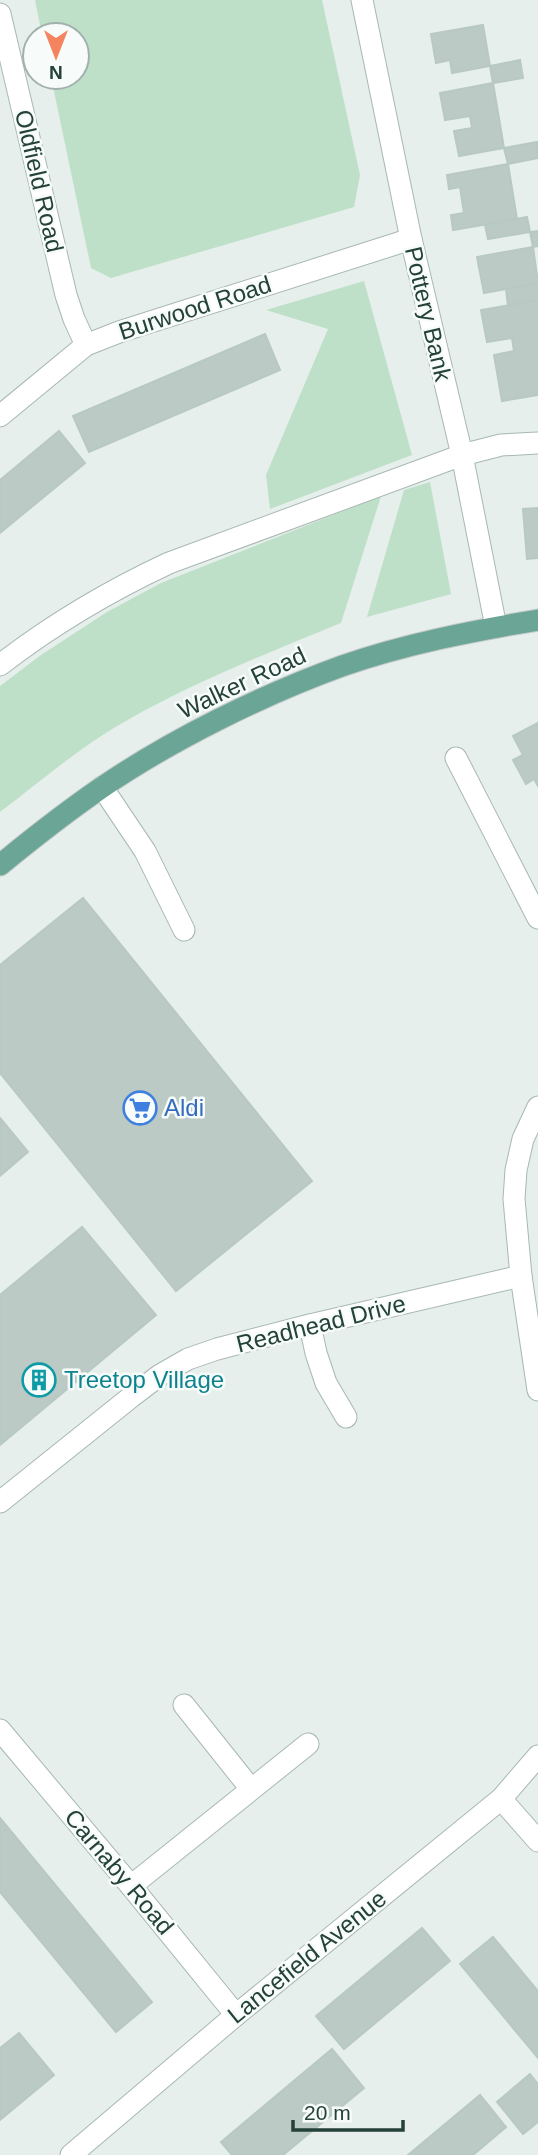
<svg xmlns="http://www.w3.org/2000/svg" width="538" height="2155" font-family="Helvetica,sans-serif">
<style>
.green{fill:#bfe0c8}
.building{fill:#bbcac4;stroke:#b8c9c2;stroke-width:2}
.lines{fill:none;stroke-linecap:round;stroke-linejoin:round}
.service-casing{stroke:#a8b8b2;stroke-width:23}
.minor-casing{stroke:#a8b8b2;stroke-width:23}
.primary-casing{stroke:#c2cac8;stroke-width:23}
.service{stroke:#fff;stroke-width:21}
.minor{stroke:#fff;stroke-width:21}
.primary{stroke:#6aa596;stroke-width:21}
.labels{text-anchor:middle;stroke-width:5;stroke-linejoin:round;paint-order:stroke}
.street-label{font-size:24px;fill:#24423a;stroke:#f7fbf9}
.shop-label{font-size:24px;fill:#366cbe;stroke:#f7fbf9;text-anchor:start}
.culture-label{font-size:24px;fill:#0d838f;stroke:#f7fbf9;text-anchor:start}
</style>
<rect width="100%" height="100%" fill="#e6efeb"/>
<g class="green">
<polygon points="35,0 322,0 360,175 354,207 111,278 91,268 51,77 77,77 77,35 42,35"/>
<polygon points="364,281 412,455 270,509 266,475 328,329 266,310"/>
<polygon points="430,482 451,594 367,617 404,490"/>
<path d="M381,496L341,623C268,653 194,682 126,721C81,746 41,781 0,812V686L41,655L107,612L161,583Z"/>
</g>
<g class="building">
<polygon points="483,25 490,66 452,73 450,60 436,63 431,34"/>
<polygon points="520,60 523,78 493,83 490,66"/>
<polygon points="493,83 504,148 459,156 454,131 472,128 470,116 445,120 440,93"/>
<polygon points="537,142 538,158 508,164 504,148"/>
<polygon points="508,164 517,219 453,230 451,215 464,213 460,187 449,189 447,175"/>
<polygon points="527,217 530,232 488,239 485,225"/>
<polygon points="538,231 538,246 533,247 530,232"/>
<polygon points="533,247 538,283 484,293 477,257"/>
<polygon points="538,283 538,300 508,306 506,289"/>
<polygon points="538,300 538,395 502,401 494,355 514,351 512,338 487,342 481,310"/>
<polygon points="265,334 280,370 89,452 73,416"/>
<polygon points="59,431 85,463 0,533 0,480"/>
<polygon points="538,508 538,558 527,559 523,509"/>
<polygon points="538,723 538,786 534,779 526,784 513,760 523,755 513,736"/>
<polygon points="83,898 312,1181 176,1291 0,1073 0,965"/>
<polygon points="0,1118 28,1152 0,1176"/>
<polygon points="82,1227 156,1315 0,1445 0,1295"/>
<polygon points="0,1818 152,2002 116,2032 0,1892"/>
<polygon points="422,1928 450,1961 344,2049 316,2016"/>
<polygon points="493,1937 538,1991 538,2058 460,1964"/>
<polygon points="19,2033 54,2075 0,2120 0,2048"/>
<polygon points="332,2049 364,2088 283,2155 232,2155 221,2142"/>
<polygon points="530,2074 538,2084 538,2122 523,2134 497,2102"/>
<polygon points="480,2095 506,2127 473,2155 408,2155"/>
</g>
<g class="lines">
<defs>
<g id="service">
<path d="M0,665C53,624 109,591 169,563L462,455"/>
<polyline points="102,787 145,851 184,930"/>
</g>
<g id="minor">
<polyline points="362,0 411,239 462,455 496,627"/>
<polyline points="0,14 66,295 74,319 86,345"/>
<polyline points="0,416 86,345 119,332 411,239"/>
<polyline points="462,455 501,445 538,443"/>
<polyline points="456,758 538,918"/>
<polyline points="538,1107 523,1139 516,1170 514,1199 521,1276 538,1390"/>
<polyline points="310,1325 316,1353 326,1383 346,1417"/>
<polyline points="0,1502 131,1397 160,1375 188,1359 217,1349 310,1325 521,1276"/>
<polyline points="184,1705 251,1789"/>
<polyline points="0,1730 131,1886 236,2015"/>
<polyline points="501,1799 538,1841"/>
<polyline points="131,1886 308,1744"/>
<polyline points="71,2155 236,2015 501,1799 538,1756"/>
</g>
<path id="primary" d="M0,865C33,838 66,812 101,788C171,740 262,695 342,666C405,644 472,631 538,620"/>
</defs>
<use href="#service" class="service-casing"/>
<use href="#minor" class="minor-casing"/>
<use href="#primary" class="primary-casing"/>
<use href="#service" class="service"/>
<use href="#minor" class="minor"/>
<use href="#primary" class="primary"/>
</g>
<defs>
<symbol id="supermarket-ring" viewBox="-11 -11 22 22"><circle r="9.5" fill="#f7fbf9" stroke="#3f7fe0" stroke-width="1.5"/><path d="M-6-5.5h2.5l.6 2H6L4.5 2H-2.5L-4.4-4H-6ZM-1.5 3.2a1.3 1.3 0 1 0 .1 0ZM3 3.2a1.3 1.3 0 1 0 .1 0Z" fill="#3f7fe0"/></symbol>
<symbol id="building-ring" viewBox="-11 -11 22 22"><circle r="9.5" fill="#f7fbf9" stroke="#0f9aa8" stroke-width="1.5"/><path d="M-4-6H4V6H1V3H-1V6H-4ZM-2.5-4.3h1.7v1.8h-1.7ZM.8-4.3h1.7v1.8H.8ZM-2.5-1h1.7V.8h-1.7ZM.8-1h1.7V.8H.8Z" fill="#0f9aa8"/></symbol>
</defs>
<g fill-rule="evenodd">
<use href="#supermarket-ring" x="121" y="1089" width="38" height="38"/>
<use href="#building-ring" x="20" y="1361" width="38" height="38"/>
</g>
<g class="labels">
<g class="street-label">
<text transform="translate(39 181) rotate(77)" y="8">Oldfield Road</text>
<text transform="translate(195 308) rotate(-18)" y="8">Burwood Road</text>
<text transform="translate(428 314) rotate(77)" y="8">Pottery Bank</text>
<text transform="translate(242 683) rotate(-25)" y="8">Walker Road</text>
<text transform="translate(321 1324) rotate(-14)" y="8">Readhead Drive</text>
<text transform="translate(119 1872) rotate(50)" y="8">Carnaby Road</text>
<text transform="translate(307 1957) rotate(-39)" y="8">Lancefield Avenue</text>
</g>
<g class="shop-label">
<text x="164" y="1116">Aldi</text>
</g>
<g class="culture-label">
<text x="64" y="1388">Treetop Village</text>
</g>
</g>
<g transform="translate(56 56) rotate(180)"><circle r="33" fill="#f7fbf9" stroke="#a3b1ad" stroke-width="2"/>
<path d="M0-5L12 26L0 18L-12 26Z" fill="#f4845f"/>
<text y="-10" font-size="19" font-weight="bold" text-anchor="middle" fill="#24423a">N</text>
</g>
<path d="M293 2120v10h110v-10" fill="none" stroke="#24423a" stroke-width="3.5"/>
<text x="304" y="2120" font-size="21" fill="#24423a" stroke="#f7fbf9" stroke-width="5" paint-order="stroke">20 m</text>
</svg>
